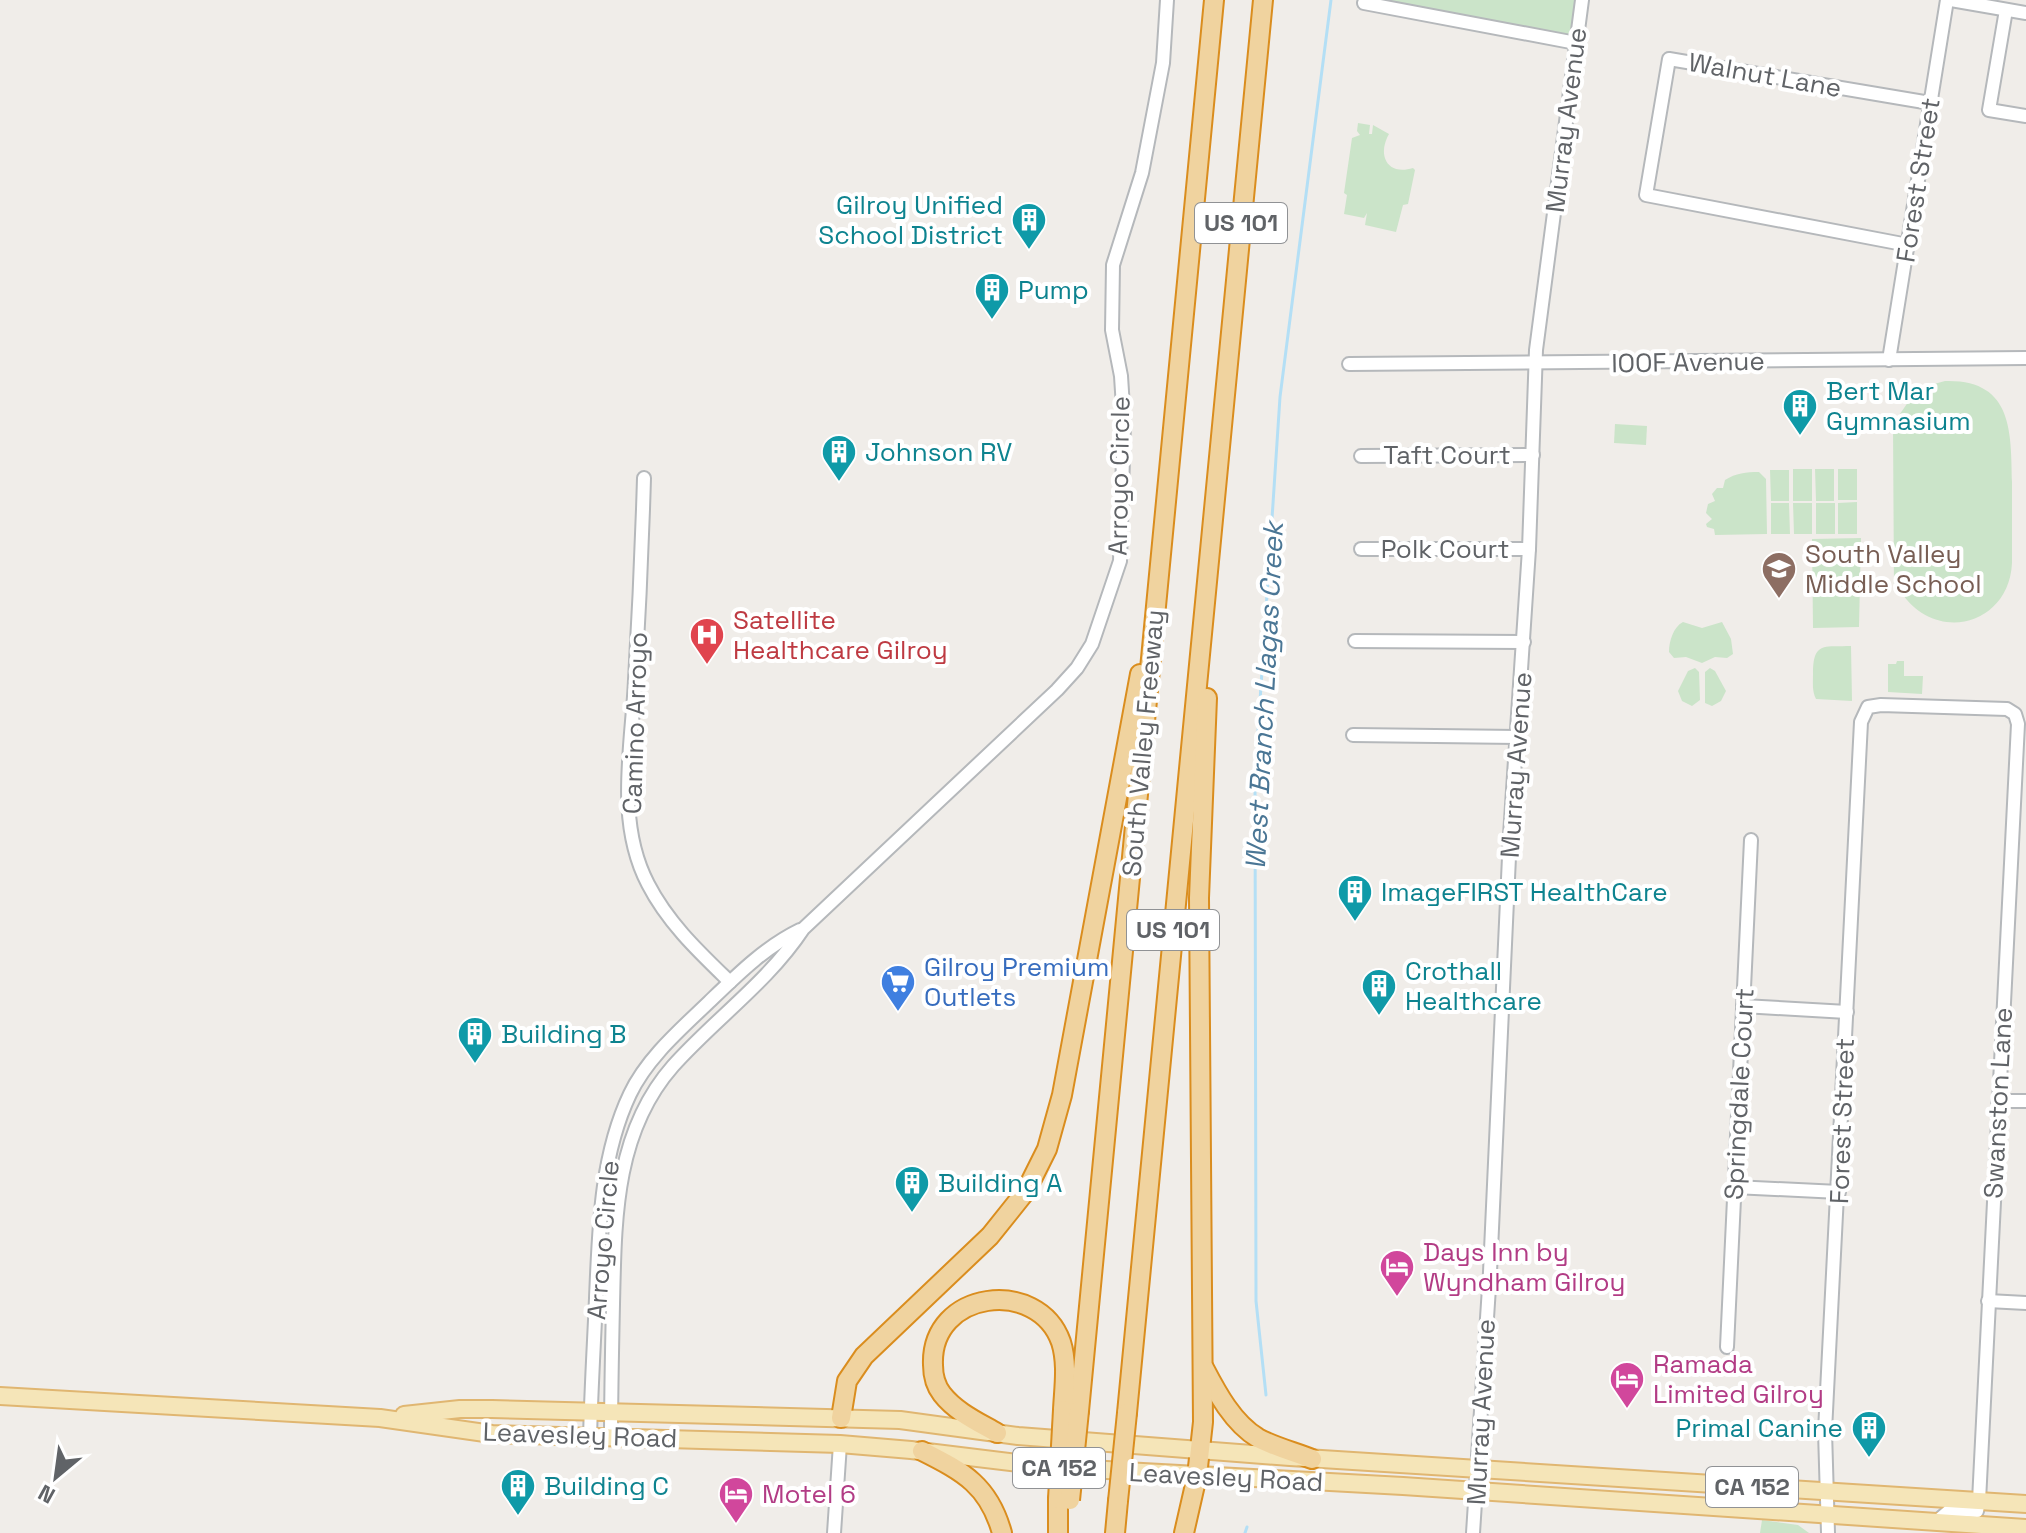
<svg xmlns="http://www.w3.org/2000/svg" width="2026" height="1533" font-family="'Space Grotesk',sans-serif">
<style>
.green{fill:#cbe4c9}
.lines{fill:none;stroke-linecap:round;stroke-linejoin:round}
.stream{stroke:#b4dff5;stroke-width:3}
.minor-casing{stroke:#b5b8bb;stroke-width:16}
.major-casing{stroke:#e0b671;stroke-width:20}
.highway-casing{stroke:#da8d1e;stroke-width:22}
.minor{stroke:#fff;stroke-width:12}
.major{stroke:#f5e5b8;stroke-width:16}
.highway{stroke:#f0d39f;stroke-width:18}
.highway-bridge-casing{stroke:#da8d1e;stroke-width:22;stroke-linecap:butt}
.highway-bridge{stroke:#f0d39f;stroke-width:18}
.labels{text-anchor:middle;stroke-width:8;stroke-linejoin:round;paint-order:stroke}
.shield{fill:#fff;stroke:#909295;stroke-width:2}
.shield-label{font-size:24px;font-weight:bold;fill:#606367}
.street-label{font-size:26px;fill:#606367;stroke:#fff}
.culture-label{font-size:26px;fill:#0d838f;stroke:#fff;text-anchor:start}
.education-label{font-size:26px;fill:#785e54;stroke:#fff;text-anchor:start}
.health-label{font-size:26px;fill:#be3a42;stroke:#fff;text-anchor:start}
.shop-label{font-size:26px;fill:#366cbe;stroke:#fff;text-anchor:start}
.hotel-label{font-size:26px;fill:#b23c85;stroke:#fff;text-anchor:start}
.water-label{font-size:28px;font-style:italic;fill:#4a7695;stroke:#fff}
</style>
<rect width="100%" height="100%" fill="#f0ede9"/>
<g class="green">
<polygon points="1364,0 1579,0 1571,40"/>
<path d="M1358,123L1370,125L1369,134H1372L1373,125L1389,134C1377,155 1387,176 1413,168L1415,170L1408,204L1403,205L1396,232L1365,225L1367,213L1364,218L1344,214L1347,195L1344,193L1352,138L1360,135L1357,131Z"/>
<path d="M1945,381C2013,379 2011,432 2012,482C2012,509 2012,536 2012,563C2009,626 1935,644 1901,592L1894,591L1893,424L1913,395L1927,386Z"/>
<polygon points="1615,424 1647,426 1646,445 1614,443"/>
<rect x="1793" y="469" width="19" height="32"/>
<polygon points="1815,469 1834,469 1834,501 1816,501"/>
<rect x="1838" y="469" width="19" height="31"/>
<polygon points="1770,470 1789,470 1789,501 1771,501"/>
<path d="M1759,472L1766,479L1767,534L1715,535L1714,529L1707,527L1706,524L1712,519L1706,513L1708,504L1715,501L1712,494L1717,488H1723L1725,480C1736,473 1746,472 1759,472Z"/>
<polygon points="1857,502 1857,534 1838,534 1838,503"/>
<polygon points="1771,503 1789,503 1790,534 1771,534"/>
<polygon points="1793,503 1812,503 1812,534 1794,534"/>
<rect x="1816" y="503" width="19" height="31"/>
<polygon points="1861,538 1859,627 1813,628 1812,539"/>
<path d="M1683,622L1702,628L1722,622L1731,639L1733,654L1727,658L1715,657L1702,663L1686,657L1674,658L1669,652C1669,642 1673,627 1683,622Z"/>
<path d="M1851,646L1852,701L1816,699C1812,691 1813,683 1813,674C1813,641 1824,647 1851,646Z"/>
<polygon points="1897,661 1904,661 1904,676 1923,676 1922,694 1888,692 1888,664 1896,664"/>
<polygon points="1695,668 1699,672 1700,700 1692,706 1682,701 1678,691 1688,671"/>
<polygon points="1710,668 1715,671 1726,691 1721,701 1712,706 1705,703 1705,672"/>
<polygon points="1762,1520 1798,1525 1809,1533 1760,1533"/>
</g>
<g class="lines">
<g class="stream">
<polyline points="1266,1395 1256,1301 1255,777 1280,397 1331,0"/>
<polyline points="1245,1533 1247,1527"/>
</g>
<defs>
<g id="minor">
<polyline points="1951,0 2026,13"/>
<polyline points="1364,3 1576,43"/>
<polyline points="2006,10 1989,110 2026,116"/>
<polyline points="1908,245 1646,195 1669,59 1930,103"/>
<polyline points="1889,360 1947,0"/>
<polyline points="1349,364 2026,358"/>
<polyline points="1361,456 1533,455"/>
<path d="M644,478C642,546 639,613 635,680C632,747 615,821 648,884C668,923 699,952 730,982"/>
<polyline points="1361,549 1529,549"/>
<polyline points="1355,641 1524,642"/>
<polyline points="1353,735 1518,737"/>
<polyline points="1743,1006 1847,1012"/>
<polyline points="1998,1101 2026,1101"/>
<polyline points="1734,1187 1839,1192"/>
<polyline points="1988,1301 2026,1303"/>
<polyline points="1727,1347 1751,840"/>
<path d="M590,1439C591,1392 594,1345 596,1298C599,1230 600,1157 630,1094C647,1058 681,1029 709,1002C737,975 765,947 800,930"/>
<path d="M611,1439C611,1394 612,1349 613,1304C615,1221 614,1133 673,1066C715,1019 768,982 803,929L1057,690L1077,668L1092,644L1120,561L1124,423L1121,376L1112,330L1113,265L1142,173L1163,63L1167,0"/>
<polyline points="834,1533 840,1444"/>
<polyline points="1473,1533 1490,1272 1510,835 1529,549 1536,350 1582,0"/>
<polyline points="1828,1533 1825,1431 1861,722 1868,707 1881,705 2007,709 2015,714 2018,724 1979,1501 1977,1511 1950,1510 1936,1522"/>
</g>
<g id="major">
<polyline points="0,1396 380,1418 492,1434 840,1444 911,1450 1051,1467 1403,1486 2026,1528"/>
<polyline points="404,1415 460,1409 492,1409 900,1420 1018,1436 1290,1457 2026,1504"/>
</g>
<g id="highway">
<path d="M1204,1368C1217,1393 1233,1423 1258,1438C1274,1447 1295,1452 1312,1459"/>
<polyline points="1079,1411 1214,0"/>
<polyline points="1127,1413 1263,0"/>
<polyline points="841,1418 847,1381 864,1356 990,1236 1026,1191 1047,1149 1062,1095 1140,674"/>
<path d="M997,1433C978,1422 956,1412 942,1394C935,1385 933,1376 933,1365C930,1290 1038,1277 1061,1342C1068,1364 1064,1388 1063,1410"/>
<path d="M922,1451C964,1472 989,1486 1002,1533"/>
<polyline points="1058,1499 1058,1533"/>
<polyline points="1115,1533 1118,1501"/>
<polyline points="1184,1533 1197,1476 1203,1422 1199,898 1207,698"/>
</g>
</defs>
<use href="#minor" class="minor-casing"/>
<use href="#major" class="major-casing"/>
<use href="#highway" class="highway-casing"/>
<use href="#minor" class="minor"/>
<use href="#major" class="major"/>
<use href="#highway" class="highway"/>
<defs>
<g id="highway-bridge">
<polyline points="1058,1499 1063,1410"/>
<polyline points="1070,1500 1079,1411"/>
<polyline points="1118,1501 1127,1413"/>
</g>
</defs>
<use href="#highway-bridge" class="highway-bridge-casing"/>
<use href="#highway-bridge" class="highway-bridge"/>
</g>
<defs>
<symbol id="building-pin" viewBox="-11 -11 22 30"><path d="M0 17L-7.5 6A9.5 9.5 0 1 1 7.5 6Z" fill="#0f9aa8" stroke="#fff"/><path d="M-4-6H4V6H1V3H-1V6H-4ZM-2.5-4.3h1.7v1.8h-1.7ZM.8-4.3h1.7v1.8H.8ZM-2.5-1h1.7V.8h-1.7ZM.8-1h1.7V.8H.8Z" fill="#fff"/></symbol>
<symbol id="school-pin" viewBox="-11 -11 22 30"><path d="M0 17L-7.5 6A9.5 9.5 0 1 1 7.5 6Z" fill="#8d6e63" stroke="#fff"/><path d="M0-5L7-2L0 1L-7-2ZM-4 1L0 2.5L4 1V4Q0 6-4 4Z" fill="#fff"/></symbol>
<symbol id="hospital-pin" viewBox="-11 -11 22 30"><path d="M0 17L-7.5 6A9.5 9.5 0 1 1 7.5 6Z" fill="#e0444e" stroke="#fff"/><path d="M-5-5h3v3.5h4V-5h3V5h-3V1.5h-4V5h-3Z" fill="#fff"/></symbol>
<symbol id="supermarket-pin" viewBox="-11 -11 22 30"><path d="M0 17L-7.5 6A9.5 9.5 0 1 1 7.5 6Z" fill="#3f7fe0" stroke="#fff"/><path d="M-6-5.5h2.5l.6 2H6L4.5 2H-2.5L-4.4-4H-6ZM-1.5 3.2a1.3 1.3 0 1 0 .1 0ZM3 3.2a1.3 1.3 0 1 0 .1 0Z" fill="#fff"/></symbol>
<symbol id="hotel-pin" viewBox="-11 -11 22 30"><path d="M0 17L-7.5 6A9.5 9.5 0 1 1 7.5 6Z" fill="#d1479c" stroke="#fff"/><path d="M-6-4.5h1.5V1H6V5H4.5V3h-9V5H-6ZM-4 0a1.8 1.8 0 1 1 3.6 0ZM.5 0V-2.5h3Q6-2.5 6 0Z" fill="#fff"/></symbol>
</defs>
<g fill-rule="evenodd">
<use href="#building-pin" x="1009" y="200" width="40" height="54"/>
<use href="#building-pin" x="972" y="270" width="40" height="54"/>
<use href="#building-pin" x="1780" y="386" width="40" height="54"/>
<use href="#building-pin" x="819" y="432" width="40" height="54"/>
<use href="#school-pin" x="1759" y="549" width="40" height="54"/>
<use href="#hospital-pin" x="687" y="615" width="40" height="54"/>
<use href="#building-pin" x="1335" y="872" width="40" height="54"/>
<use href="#supermarket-pin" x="878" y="962" width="40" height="54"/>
<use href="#building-pin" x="1359" y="966" width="40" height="54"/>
<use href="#building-pin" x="455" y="1014" width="40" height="54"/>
<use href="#building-pin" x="892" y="1163" width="40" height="54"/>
<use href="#hotel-pin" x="1377" y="1247" width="40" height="54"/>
<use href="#hotel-pin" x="1607" y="1359" width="40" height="54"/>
<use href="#building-pin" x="1849" y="1408" width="40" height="54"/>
<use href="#building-pin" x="498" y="1466" width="40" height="54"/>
<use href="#hotel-pin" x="716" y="1474" width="40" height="54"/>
</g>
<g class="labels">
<g class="shield">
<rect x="1195" y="203" width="92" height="40" rx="6"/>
<rect x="1127" y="910" width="92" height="40" rx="6"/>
<rect x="1013" y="1448" width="92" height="40" rx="6"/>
<rect x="1706" y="1467" width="92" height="40" rx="6"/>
</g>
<g class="shield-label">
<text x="1241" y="231">US 101</text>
<text x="1173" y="938">US 101</text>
<text x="1059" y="1476">CA 152</text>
<text x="1752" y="1495">CA 152</text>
</g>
<g class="street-label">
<text transform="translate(1765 75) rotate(10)" y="9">Walnut Lane</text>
<text transform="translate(1566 120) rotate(-83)" y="9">Murray Avenue</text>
<text transform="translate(1918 180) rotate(-81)" y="9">Forest Street</text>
<text transform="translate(1688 362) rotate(-1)" y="9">IOOF Avenue</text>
<text x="1447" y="464">Taft Court</text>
<text transform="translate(1119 476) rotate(-89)" y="9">Arroyo Circle</text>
<text x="1445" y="558">Polk Court</text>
<text transform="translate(635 723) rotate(-88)" y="9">Camino Arroyo</text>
<text transform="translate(1143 743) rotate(-85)" y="9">South Valley Freeway</text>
<text transform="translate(1516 765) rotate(-86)" y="9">Murray Avenue</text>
<text transform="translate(1739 1094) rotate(-87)" y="9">Springdale Court</text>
<text transform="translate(1998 1103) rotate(-87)" y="9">Swanston Lane</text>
<text transform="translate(1842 1121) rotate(-88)" y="9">Forest Street</text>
<text transform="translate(603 1240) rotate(-85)" y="9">Arroyo Circle</text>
<text transform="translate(1481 1412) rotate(-87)" y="9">Murray Avenue</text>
<text transform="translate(580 1435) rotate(2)" y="9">Leavesley Road</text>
<text transform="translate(1226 1477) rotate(3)" y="9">Leavesley Road</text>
</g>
<g class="culture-label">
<text x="1003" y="214" text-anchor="end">Gilroy Unified<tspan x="1003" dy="30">School District</tspan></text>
<text x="1018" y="299">Pump</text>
<text x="1826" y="400">Bert Mar<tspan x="1826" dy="30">Gymnasium</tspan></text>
<text x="865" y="461">Johnson RV</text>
<text x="1381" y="901">ImageFIRST HealthCare</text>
<text x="1405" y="980">Crothall<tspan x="1405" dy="30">Healthcare</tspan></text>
<text x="501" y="1043">Building B</text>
<text x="938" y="1192">Building A</text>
<text x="1843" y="1437" text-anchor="end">Primal Canine</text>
<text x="544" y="1495">Building C</text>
</g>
<g class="education-label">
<text x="1805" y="563">South Valley<tspan x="1805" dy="30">Middle School</tspan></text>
</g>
<g class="health-label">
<text x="733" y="629">Satellite<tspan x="733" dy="30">Healthcare Gilroy</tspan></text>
</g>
<g class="shop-label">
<text x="924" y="976">Gilroy Premium<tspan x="924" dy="30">Outlets</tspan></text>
</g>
<g class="hotel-label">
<text x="1423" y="1261">Days Inn by<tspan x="1423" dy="30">Wyndham Gilroy</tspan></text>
<text x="1653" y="1373">Ramada<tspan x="1653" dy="30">Limited Gilroy</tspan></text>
<text x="762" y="1503">Motel 6</text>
</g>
<g class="water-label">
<text transform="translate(1264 696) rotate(-87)" y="10">West Branch Llagas Creek</text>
</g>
</g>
<g transform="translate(56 1477) rotate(209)" stroke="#ffffff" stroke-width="6" paint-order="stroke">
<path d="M0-6L14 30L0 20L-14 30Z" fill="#606367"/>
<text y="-12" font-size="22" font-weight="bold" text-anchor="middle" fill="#606367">N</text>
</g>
</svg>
